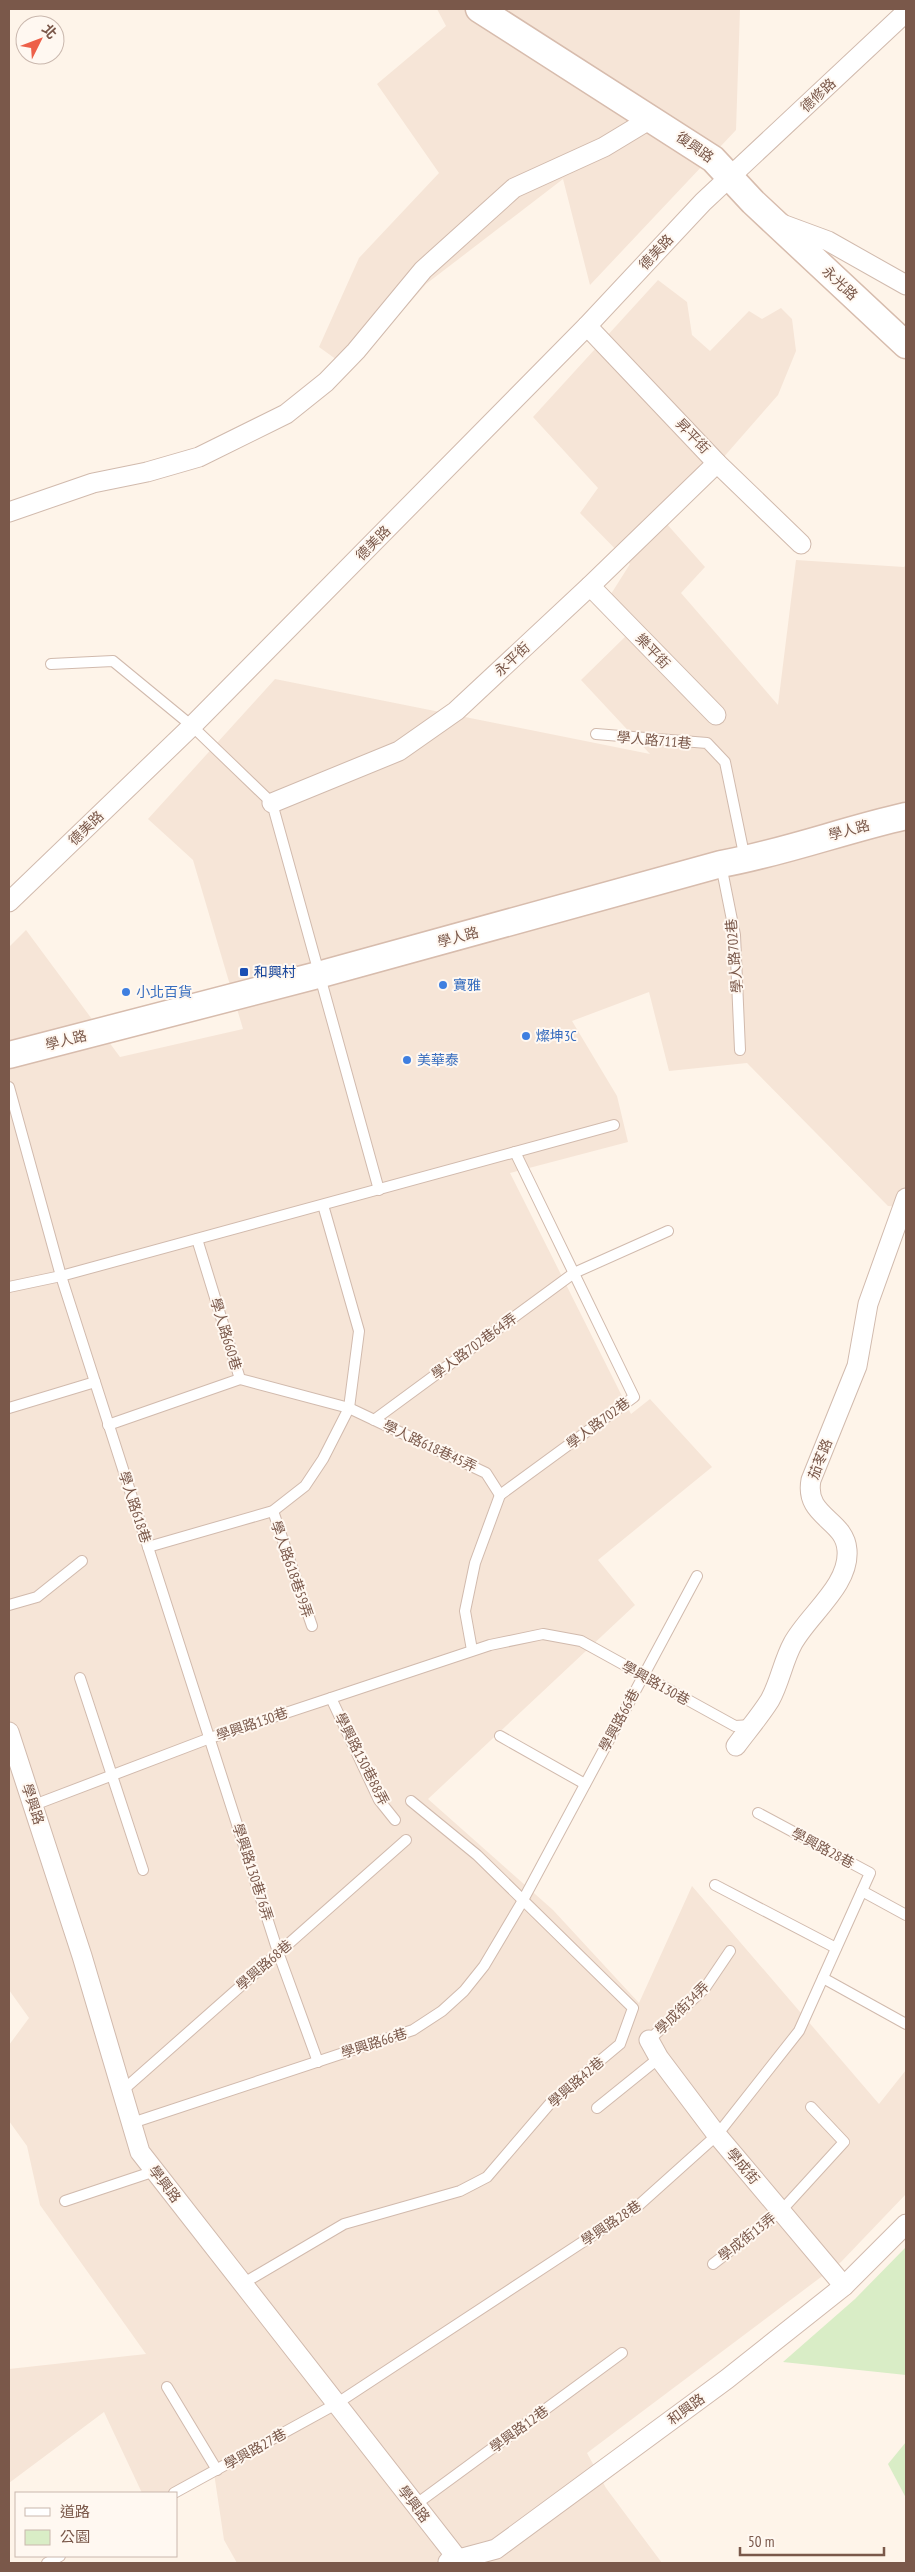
<svg xmlns="http://www.w3.org/2000/svg" width="915" height="2572" font-family="'PT Sans Narrow','Noto Sans TC',sans-serif">
<style>
.residential{fill:#f6e5d7}
.green{fill:#d9edc6}
.lines{fill:none;stroke-linecap:round;stroke-linejoin:round}
.service-casing{stroke:#d1baad;stroke-width:12}
.minor-casing{stroke:#d1baad;stroke-width:21}
.secondary-casing{stroke:#d7bcad;stroke-width:29}
.service{stroke:#fff;stroke-width:10}
.minor{stroke:#fff;stroke-width:19}
.secondary{stroke:#fff;stroke-width:26}
.transit-dot{fill:#1a4fb4;stroke:#fff8f1;stroke-width:2}
.shop-dot{fill:#3f7fe0;stroke:#fff8f1;stroke-width:2}
.labels{text-anchor:middle;stroke-width:4;stroke-linejoin:round;paint-order:stroke}
.street-label{font-size:14px;fill:#7a584a;stroke:#fff8f1}
.transit-label{font-size:14px;fill:#164399;stroke:#fff8f1;text-anchor:start}
.shop-label{font-size:14px;fill:#366cbe;stroke:#fff8f1;text-anchor:start}
</style>
<rect width="100%" height="100%" fill="#fef4e9"/>
<g class="residential">
<polygon points="437,9 740,9 736,130 590,285 563,179 426,284 351,370 319,347 359,258 439,173 377,84 446,26"/>
<polygon points="658,280 687,302 692,335 710,351 749,311 762,319 781,308 792,319 796,351 778,395 666,523 705,567 681,593 778,705 796,560 904,567 906,565 906,1207 888,1206 747,1063 669,1071 649,992 572,1021 617,1096 628,1142 510,1173 631,1414 650,1399 712,1467 598,1560 635,1605 428,1799 553,1910 639,2003 692,1886 879,2104 906,2070 906,2194 841,2262 587,2453 606,2488 662,2563 237,2563 224,2540 214,2473 168,2493 142,2493 104,2412 9,2483 9,2369 146,2354 40,2205 27,2146 9,2121 9,2045 29,2018 9,1990 9,947 26,930 120,1057 243,1029 193,860 148,819 275,679 650,754 581,680 629,633 604,605 630,564 580,513 598,488 533,417"/>
</g>
<g class="green">
<polygon points="906,2247 906,2375 783,2362 855,2299"/>
<polygon points="906,2442 906,2498 888,2464"/>
</g>
<g class="lines">
<defs>
<g id="service">
<polyline points="51,664 113,661 192,726 272,803 379,1190"/>
<polyline points="596,734 707,743 725,762 745,859"/>
<polyline points="721,865 735,935 740,1050"/>
<polyline points="9,1087 61,1276 278,1952 318,2062"/>
<polyline points="197,1239 240,1379 349,1408 486,1473 500,1495"/>
<polyline points="9,1287 61,1276 614,1125"/>
<polyline points="9,1408 95,1382"/>
<polyline points="374,1420 574,1273 668,1231"/>
<polyline points="108,1425 240,1379"/>
<polyline points="500,1495 634,1397 515,1152"/>
<polyline points="273,1511 312,1626"/>
<polyline points="148,1547 273,1511 305,1486 323,1459 349,1408 359,1331 323,1205"/>
<polyline points="9,1605 37,1597 82,1561"/>
<polyline points="472,1650 465,1611 475,1563 500,1495"/>
<polyline points="80,1678 143,1870"/>
<polyline points="331,1698 379,1800 395,1820"/>
<polyline points="500,1736 585,1784"/>
<polyline points="34,1805 210,1738 331,1698 490,1645 543,1634 581,1641 735,1726 751,1725"/>
<polyline points="715,1885 836,1948"/>
<polyline points="862,1891 906,1915"/>
<polyline points="823,1978 906,2024"/>
<polyline points="649,2040 705,1988 730,1951"/>
<polyline points="122,2091 406,1840"/>
<polyline points="597,2108 659,2058"/>
<polyline points="132,2123 413,2030 442,2011 464,1991 484,1966 522,1902 697,1576"/>
<polyline points="65,2201 155,2171"/>
<polyline points="713,2264 781,2211 844,2142 811,2107"/>
<polyline points="242,2284 344,2224 460,2191 487,2177 553,2100 620,2044 633,2008 477,1855 411,1801"/>
<polyline points="167,2387 217,2470"/>
<polyline points="174,2493 336,2404 639,2205 717,2135 799,2031 870,1873 758,1813"/>
<polyline points="415,2505 622,2353"/>
<polyline points="47,2563 60,2556"/>
</g>
<g id="minor">
<polyline points="782,224 828,241 906,285"/>
<polyline points="587,326 717,463 801,544"/>
<polyline points="9,512 93,483 147,472 199,457 286,414 326,382 356,351 423,270 514,188 604,147 652,118"/>
<polyline points="590,586 716,715"/>
<polyline points="272,803 399,751 456,711 590,586 717,463"/>
<polyline points="9,902 192,726 587,326 703,202 906,12"/>
<polyline points="9,1732 82,1956 140,2152 461,2563"/>
<path d="M736,1746C747,1731 760,1716 770,1700C780,1682 783,1661 793,1643C809,1614 850,1585 847,1550C845,1519 804,1517 811,1480L857,1366L868,1304L906,1198"/>
<polyline points="649,2040 659,2058 717,2135 844,2286"/>
<polyline points="448,2562 496,2549 727,2379 844,2286 906,2224"/>
</g>
<g id="secondary">
<polyline points="479,9 713,159 753,202 906,345"/>
<path d="M9,1055L318,975L721,864C783,853 844,830 906,816"/>
</g>
</defs>
<use href="#service" class="service-casing"/>
<use href="#minor" class="minor-casing"/>
<use href="#secondary" class="secondary-casing"/>
<use href="#service" class="service"/>
<use href="#minor" class="minor"/>
<use href="#secondary" class="secondary"/>
</g>
<rect class="transit-dot" x="239" y="967" width="10" height="10" rx="2.5"/>
<g class="shop-dot">
<circle cx="443" cy="985" r="5"/>
<circle cx="126" cy="992" r="5"/>
<circle cx="526" cy="1036" r="5"/>
<circle cx="407" cy="1060" r="5"/>
</g>
<g class="labels">
<g class="street-label">
<text transform="translate(818 95) rotate(-43)" y="5">德修路</text>
<text transform="translate(695 147) rotate(35)" y="5">復興路</text>
<text transform="translate(656 252) rotate(-47)" y="5">德美路</text>
<text transform="translate(840 283) rotate(43)" y="5">永光路</text>
<text transform="translate(693 436) rotate(46)" y="5">昇平街</text>
<text transform="translate(373 543) rotate(-45)" y="5">德美路</text>
<text transform="translate(653 651) rotate(46)" y="5">樂平街</text>
<text transform="translate(512 659) rotate(-43)" y="5">永平街</text>
<text transform="translate(654 740) rotate(5)" y="5">學人路711巷</text>
<text transform="translate(86 828) rotate(-44)" y="5">德美路</text>
<text transform="translate(849 830) rotate(-15)" y="5">學人路</text>
<text transform="translate(458 937) rotate(-15)" y="5">學人路</text>
<text transform="translate(734 956) rotate(-95)" y="5">學人路702巷</text>
<text transform="translate(66 1040) rotate(-14)" y="5">學人路</text>
<text transform="translate(226 1334) rotate(73)" y="5">學人路660巷</text>
<text transform="translate(474 1346) rotate(-36)" y="5">學人路702巷64弄</text>
<text transform="translate(598 1423) rotate(-37)" y="5">學人路702巷</text>
<text transform="translate(430 1446) rotate(25)" y="5">學人路618巷45弄</text>
<text transform="translate(820 1459) rotate(-69)" y="5">茄苳路</text>
<text transform="translate(135 1507) rotate(72)" y="5">學人路618巷</text>
<text transform="translate(292 1569) rotate(71)" y="5">學人路618巷59弄</text>
<text transform="translate(656 1683) rotate(29)" y="5">學興路130巷</text>
<text transform="translate(619 1720) rotate(-62)" y="5">學興路66巷</text>
<text transform="translate(252 1724) rotate(-19)" y="5">學興路130巷</text>
<text transform="translate(362 1759) rotate(63)" y="5">學興路130巷88弄</text>
<text transform="translate(33 1804) rotate(72)" y="5">學興路</text>
<text transform="translate(823 1848) rotate(28)" y="5">學興路28巷</text>
<text transform="translate(253 1872) rotate(72)" y="5">學興路130巷76弄</text>
<text transform="translate(264 1965) rotate(-41)" y="5">學興路68巷</text>
<text transform="translate(682 2008) rotate(-44)" y="5">學成街34弄</text>
<text transform="translate(374 2043) rotate(-18)" y="5">學興路66巷</text>
<text transform="translate(576 2082) rotate(-41)" y="5">學興路42巷</text>
<text transform="translate(743 2166) rotate(50)" y="5">學成街</text>
<text transform="translate(165 2184) rotate(53)" y="5">學興路</text>
<text transform="translate(611 2223) rotate(-34)" y="5">學興路28巷</text>
<text transform="translate(747 2237) rotate(-38)" y="5">學成街13弄</text>
<text transform="translate(686 2409) rotate(-36)" y="5">和興路</text>
<text transform="translate(519 2429) rotate(-36)" y="5">學興路12巷</text>
<text transform="translate(255 2449) rotate(-29)" y="5">學興路27巷</text>
<text transform="translate(414 2504) rotate(52)" y="5">學興路</text>
</g>
<g class="transit-label">
<text x="254" y="977">和興村</text>
</g>
<g class="shop-label">
<text x="453" y="990">寶雅</text>
<text x="136" y="997">小北百貨</text>
<text x="536" y="1041">燦坤3C</text>
<text x="417" y="1065">美華泰</text>
</g>
</g>
<rect width="915" height="2572" fill="none" stroke="#7a584a" stroke-width="20"/>
<rect x="15" y="2492" width="162" height="65" fill="#fff8f1" stroke="#cab8ae"/>
<rect x="25" y="2508" width="25" height="8" fill="#ffffff" stroke="#cab8ae"/>
<text x="60" y="2517" font-size="15" fill="#7a584a">道路</text>
<rect x="25" y="2530" width="25" height="15" fill="#d9edc6" stroke="#cab8ae"/>
<text x="60" y="2542" font-size="15" fill="#7a584a">公園</text>
<g transform="translate(40 40) rotate(48)"><circle r="24" fill="#fff8f1" stroke="#cab8ae"/>
<path d="M0-4L9 19L0 12L-9 19Z" fill="#ed6049"/>
<text y="-8" font-size="14" font-weight="bold" text-anchor="middle" fill="#7a584a">北</text>
</g>
<path d="M740 2547v8h144v-8" fill="none" stroke="#7a584a" stroke-width="2.5"/>
<text x="748" y="2547" font-size="15" fill="#7a584a" stroke="#fff8f1" stroke-width="4" paint-order="stroke">50 m</text>
</svg>
